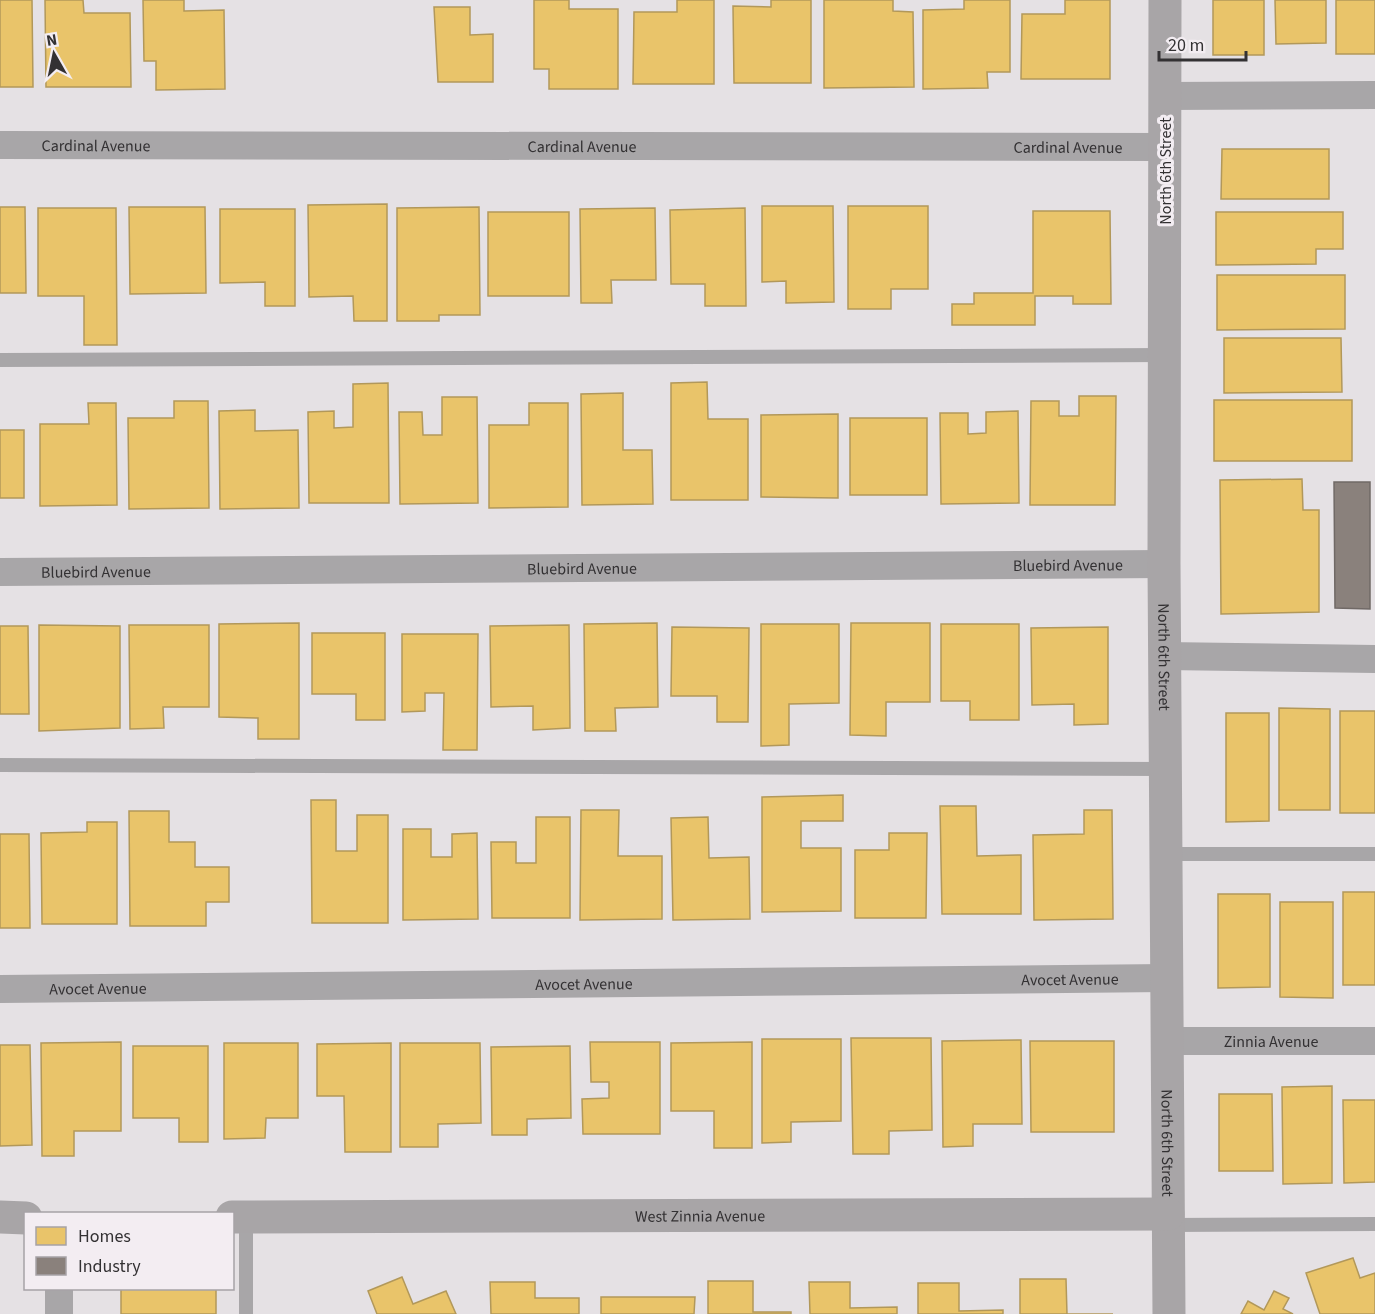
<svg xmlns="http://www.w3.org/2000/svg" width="1375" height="1314" font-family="'Source Sans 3',sans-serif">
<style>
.homes{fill:#e9c46a;stroke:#b2985a;stroke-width:1.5}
.industry{fill:#8a817c;stroke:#706966;stroke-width:1.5}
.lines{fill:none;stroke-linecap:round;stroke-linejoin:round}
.lane{stroke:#a8a6a8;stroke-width:14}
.street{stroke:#a8a6a8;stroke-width:28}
.secondary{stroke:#a8a5a7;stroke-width:33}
.labels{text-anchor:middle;stroke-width:6;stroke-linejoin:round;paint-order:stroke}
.street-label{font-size:16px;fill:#333133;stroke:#f3edf2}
</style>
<rect width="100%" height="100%" fill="#e5e1e4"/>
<g class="homes">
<polygon points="0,0 32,0 33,87 0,87"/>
<polygon points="45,0 83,0 84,13 130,13 131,87 46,87"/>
<polygon points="143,0 184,0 184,11 224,10 225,89 156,90 156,61 144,61"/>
<polygon points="534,0 569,0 569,9 618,9 618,89 549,89 549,69 534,69"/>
<polygon points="677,0 714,0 714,84 633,84 634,12 677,12"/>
<polygon points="771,0 811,0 811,83 734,83 733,6 771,7"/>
<polygon points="824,0 893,0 893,11 913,12 914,87 824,88"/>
<polygon points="964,0 1010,0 1010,72 987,72 988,88 923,89 923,10 964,9"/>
<polygon points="1065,0 1110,0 1110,79 1021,79 1022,14 1065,14"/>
<rect x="1213" y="0" width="51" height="55"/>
<polygon points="1275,0 1326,0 1326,43 1276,44"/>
<rect x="1336" y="0" width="39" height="54"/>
<polygon points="434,7 470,7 470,35 493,34 493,82 438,82"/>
<polygon points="1222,149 1329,149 1329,199 1221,199"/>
<polygon points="387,204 387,321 354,321 353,296 309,297 308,205"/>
<polygon points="762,206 833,206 834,302 786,303 786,281 762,282"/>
<polygon points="848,206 928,206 928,289 891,289 891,309 848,309"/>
<polygon points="0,207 25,207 26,293 0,293"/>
<polygon points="129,207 205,207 206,293 130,294"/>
<polygon points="479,207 480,315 439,315 439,321 397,321 397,208"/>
<polygon points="38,208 116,208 117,345 84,345 84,296 38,296"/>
<polygon points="655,208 656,280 611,280 612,303 581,303 580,209"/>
<polygon points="745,208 746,306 705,306 705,284 671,284 670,210"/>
<polygon points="220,209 295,209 295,306 265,306 265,282 220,283"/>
<polygon points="1033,211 1110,211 1111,304 1073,304 1073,296 1035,296 1035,325 952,325 952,304 974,304 974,293 1033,293"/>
<rect x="488" y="212" width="81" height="84"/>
<polygon points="1216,212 1343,212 1343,249 1316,249 1316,264 1216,265"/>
<polygon points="1217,275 1345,275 1345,329 1217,330"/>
<polygon points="1224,338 1341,338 1342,392 1224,393"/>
<polygon points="707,382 708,419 748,419 748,500 671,500 671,383"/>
<polygon points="388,383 389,503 309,503 308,412 334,411 334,428 353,427 353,384"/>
<polygon points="623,393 623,450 652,450 653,504 582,505 581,394"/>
<polygon points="1079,396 1116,396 1115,505 1030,505 1031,401 1059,401 1059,416 1079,416"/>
<polygon points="442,397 477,397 478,503 400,504 399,412 422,412 423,435 442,435"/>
<rect x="1214" y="400" width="138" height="61"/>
<polygon points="174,401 208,401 209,508 129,509 128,418 174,418"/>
<polygon points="88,403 116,403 117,505 40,506 40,424 89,424"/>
<polygon points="529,403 568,403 568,507 489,508 489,425 529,425"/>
<polygon points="255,410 255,431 298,430 299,508 220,509 219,411"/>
<polygon points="1018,411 1019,503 941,504 940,413 968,413 968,434 986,433 986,412"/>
<polygon points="838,414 838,498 761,497 761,415"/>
<rect x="850" y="418" width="77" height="77"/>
<rect x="0" y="430" width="24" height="68"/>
<polygon points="1302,479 1303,510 1319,510 1319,612 1221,614 1220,480"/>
<polygon points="299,623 299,739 258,739 258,718 219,717 219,624"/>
<polygon points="657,623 658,707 615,708 616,731 585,731 584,624"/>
<polygon points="851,623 930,623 930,702 886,702 886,736 850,735"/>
<polygon points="761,624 839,624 839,703 789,704 789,745 761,746"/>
<polygon points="941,624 1019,624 1019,720 970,720 970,701 941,701"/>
<polygon points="39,625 120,626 120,728 39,731"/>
<polygon points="129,625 209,625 209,707 163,707 164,728 130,729"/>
<polygon points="569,625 570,728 533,730 533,706 491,707 490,626"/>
<polygon points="0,626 28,626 29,714 0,714"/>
<polygon points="672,627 749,628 748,722 717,722 717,696 671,696"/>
<polygon points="1108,627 1108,724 1074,725 1074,704 1032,705 1031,628"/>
<polygon points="312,633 385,633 385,720 356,720 356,694 312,694"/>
<polygon points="402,634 478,634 477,750 443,750 444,693 425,693 425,711 402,712"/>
<polygon points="1279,708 1330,709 1330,810 1279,810"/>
<rect x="1340" y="711" width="35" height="102"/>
<polygon points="1226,713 1269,713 1269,821 1226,822"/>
<polygon points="843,795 843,821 801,821 801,848 841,848 841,911 762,912 762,797"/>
<polygon points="311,800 336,800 336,851 357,851 357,815 388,815 388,923 312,923"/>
<polygon points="940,806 976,806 977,856 1021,855 1021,914 942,914"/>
<polygon points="581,810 619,810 618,856 662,856 662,919 580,920"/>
<polygon points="1084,810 1112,810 1113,919 1034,920 1033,835 1084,834"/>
<polygon points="129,811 169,811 169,842 195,842 195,867 229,867 229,902 206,902 206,926 130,926"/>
<polygon points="536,817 570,817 570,918 492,918 491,842 516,842 516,863 536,863"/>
<polygon points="708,817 709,858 749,857 750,919 673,920 671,818"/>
<polygon points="87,822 117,822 117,924 42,924 41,833 87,832"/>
<polygon points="403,829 431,829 431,857 452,857 452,834 477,833 478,919 403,920"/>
<polygon points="889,833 927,833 926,918 855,918 855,850 889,850"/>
<polygon points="0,834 29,834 30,928 0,928"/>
<rect x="1343" y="892" width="32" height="93"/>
<polygon points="1218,894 1270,894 1270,987 1218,988"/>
<polygon points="1280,902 1333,902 1333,998 1280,997"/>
<polygon points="851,1038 931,1038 932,1130 889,1131 889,1154 853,1154"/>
<polygon points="762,1039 841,1039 841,1121 791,1122 791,1142 762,1143"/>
<polygon points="1021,1040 1022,1124 973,1124 973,1146 943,1147 942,1041"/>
<polygon points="1030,1041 1114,1041 1114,1132 1031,1132"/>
<polygon points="121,1042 121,1131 74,1131 74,1156 42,1156 41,1043"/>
<polygon points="590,1042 660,1042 660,1134 583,1134 582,1099 609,1098 609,1082 591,1082"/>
<polygon points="752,1042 752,1148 714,1148 714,1111 671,1111 671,1043"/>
<polygon points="224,1043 298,1043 298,1118 266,1118 265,1138 224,1139"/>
<polygon points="391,1043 391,1152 345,1152 344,1096 317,1096 317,1044"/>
<polygon points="400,1043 480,1043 481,1123 438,1124 438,1147 400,1147"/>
<polygon points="0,1045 30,1045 32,1145 0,1146"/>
<polygon points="133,1046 208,1046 208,1142 179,1142 179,1118 133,1118"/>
<polygon points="570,1046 571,1118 527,1119 527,1135 492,1135 491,1047"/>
<polygon points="1332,1086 1332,1183 1283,1184 1282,1087"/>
<polygon points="1219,1094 1272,1094 1273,1171 1219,1171"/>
<polygon points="1343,1100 1375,1100 1375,1182 1344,1183"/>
<polygon points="1353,1258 1360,1278 1375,1273 1375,1314 1320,1314 1306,1273"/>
<polygon points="402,1277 413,1304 446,1291 456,1314 377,1314 368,1291"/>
<polygon points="1020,1279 1066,1279 1067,1314 1113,1314 1020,1314"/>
<polygon points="708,1281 753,1281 753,1312 791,1312 791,1314 708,1314"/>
<polygon points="490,1282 535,1282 535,1298 579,1298 579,1314 491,1314"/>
<polygon points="809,1282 850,1282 850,1308 897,1307 897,1314 810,1314"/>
<polygon points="918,1283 959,1283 959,1311 1003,1310 1003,1314 918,1314"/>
<rect x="121" y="1288" width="95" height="26"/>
<polygon points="1274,1291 1289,1298 1283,1309 1293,1314 1241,1314 1248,1301 1264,1310"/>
<polygon points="601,1297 695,1297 694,1314 601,1314"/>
</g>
<polygon class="industry" points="1334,482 1370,482 1370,609 1335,608"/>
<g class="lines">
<g class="lane">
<polyline points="0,360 1165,355"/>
<polyline points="0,765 1165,769"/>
<polyline points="1166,854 1375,854"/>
<polyline points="246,1217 246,1314"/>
<polyline points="1168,1225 1375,1224"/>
</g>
<g class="street">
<polyline points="1165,96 1375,95"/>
<path id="s1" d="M0,145L1165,147"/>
<path id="s2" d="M0,572L1164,564"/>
<polyline points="1165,656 1375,659"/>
<path id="s3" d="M0,989L1167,978"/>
<path id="s4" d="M1167,1041H1375"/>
<polyline points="59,1314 59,1288"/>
</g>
<g class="secondary">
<path id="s5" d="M1165,0L1164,564L1169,1314"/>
<polyline points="0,1217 26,1218"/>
<path id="s6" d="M232,1217L1168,1214"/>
</g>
</g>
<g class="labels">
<g class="street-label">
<text dy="6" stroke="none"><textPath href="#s1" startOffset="96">Cardinal Avenue</textPath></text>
<text dy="6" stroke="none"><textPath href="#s1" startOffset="582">Cardinal Avenue</textPath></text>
<text dy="6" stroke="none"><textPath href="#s1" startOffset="1068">Cardinal Avenue</textPath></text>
<text transform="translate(1165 171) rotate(-90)" y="6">North 6th Street</text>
<text dy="6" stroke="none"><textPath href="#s2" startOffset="1068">Bluebird Avenue</textPath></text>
<text dy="6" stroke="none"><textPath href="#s2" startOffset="582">Bluebird Avenue</textPath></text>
<text dy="6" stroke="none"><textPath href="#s2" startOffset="96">Bluebird Avenue</textPath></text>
<text dy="6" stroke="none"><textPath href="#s5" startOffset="657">North 6th Street</textPath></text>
<text dy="6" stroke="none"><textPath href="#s3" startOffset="1070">Avocet Avenue</textPath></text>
<text dy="6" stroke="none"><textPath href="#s3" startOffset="584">Avocet Avenue</textPath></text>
<text dy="6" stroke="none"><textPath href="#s3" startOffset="98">Avocet Avenue</textPath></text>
<text dy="6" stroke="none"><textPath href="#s4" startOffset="104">Zinnia Avenue</textPath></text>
<text dy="6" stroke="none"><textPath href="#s5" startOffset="1143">North 6th Street</textPath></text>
<text dy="6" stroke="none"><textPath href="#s6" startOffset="468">West Zinnia Avenue</textPath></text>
</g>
</g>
<rect x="24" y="1212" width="210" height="78" fill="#f3edf2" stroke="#a6a2a6" stroke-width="1.5"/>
<rect x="36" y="1227" width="30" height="18" fill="#e9c46a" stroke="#a6a2a6" stroke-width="1.5"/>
<text x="78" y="1242" font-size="18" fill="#333133">Homes</text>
<rect x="36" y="1257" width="30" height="18" fill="#8a817c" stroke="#a6a2a6" stroke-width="1.5"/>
<text x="78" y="1272" font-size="18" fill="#333133">Industry</text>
<g transform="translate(54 54) rotate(351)" stroke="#f3edf2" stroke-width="4.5" paint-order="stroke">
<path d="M0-4.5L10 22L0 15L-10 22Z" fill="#333133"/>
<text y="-9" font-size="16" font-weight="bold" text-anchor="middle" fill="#333133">N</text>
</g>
<path d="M1159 51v9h87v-9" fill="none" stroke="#333133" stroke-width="3"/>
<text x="1168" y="51" font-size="18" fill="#333133" stroke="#f3edf2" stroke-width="4.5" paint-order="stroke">20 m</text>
</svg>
